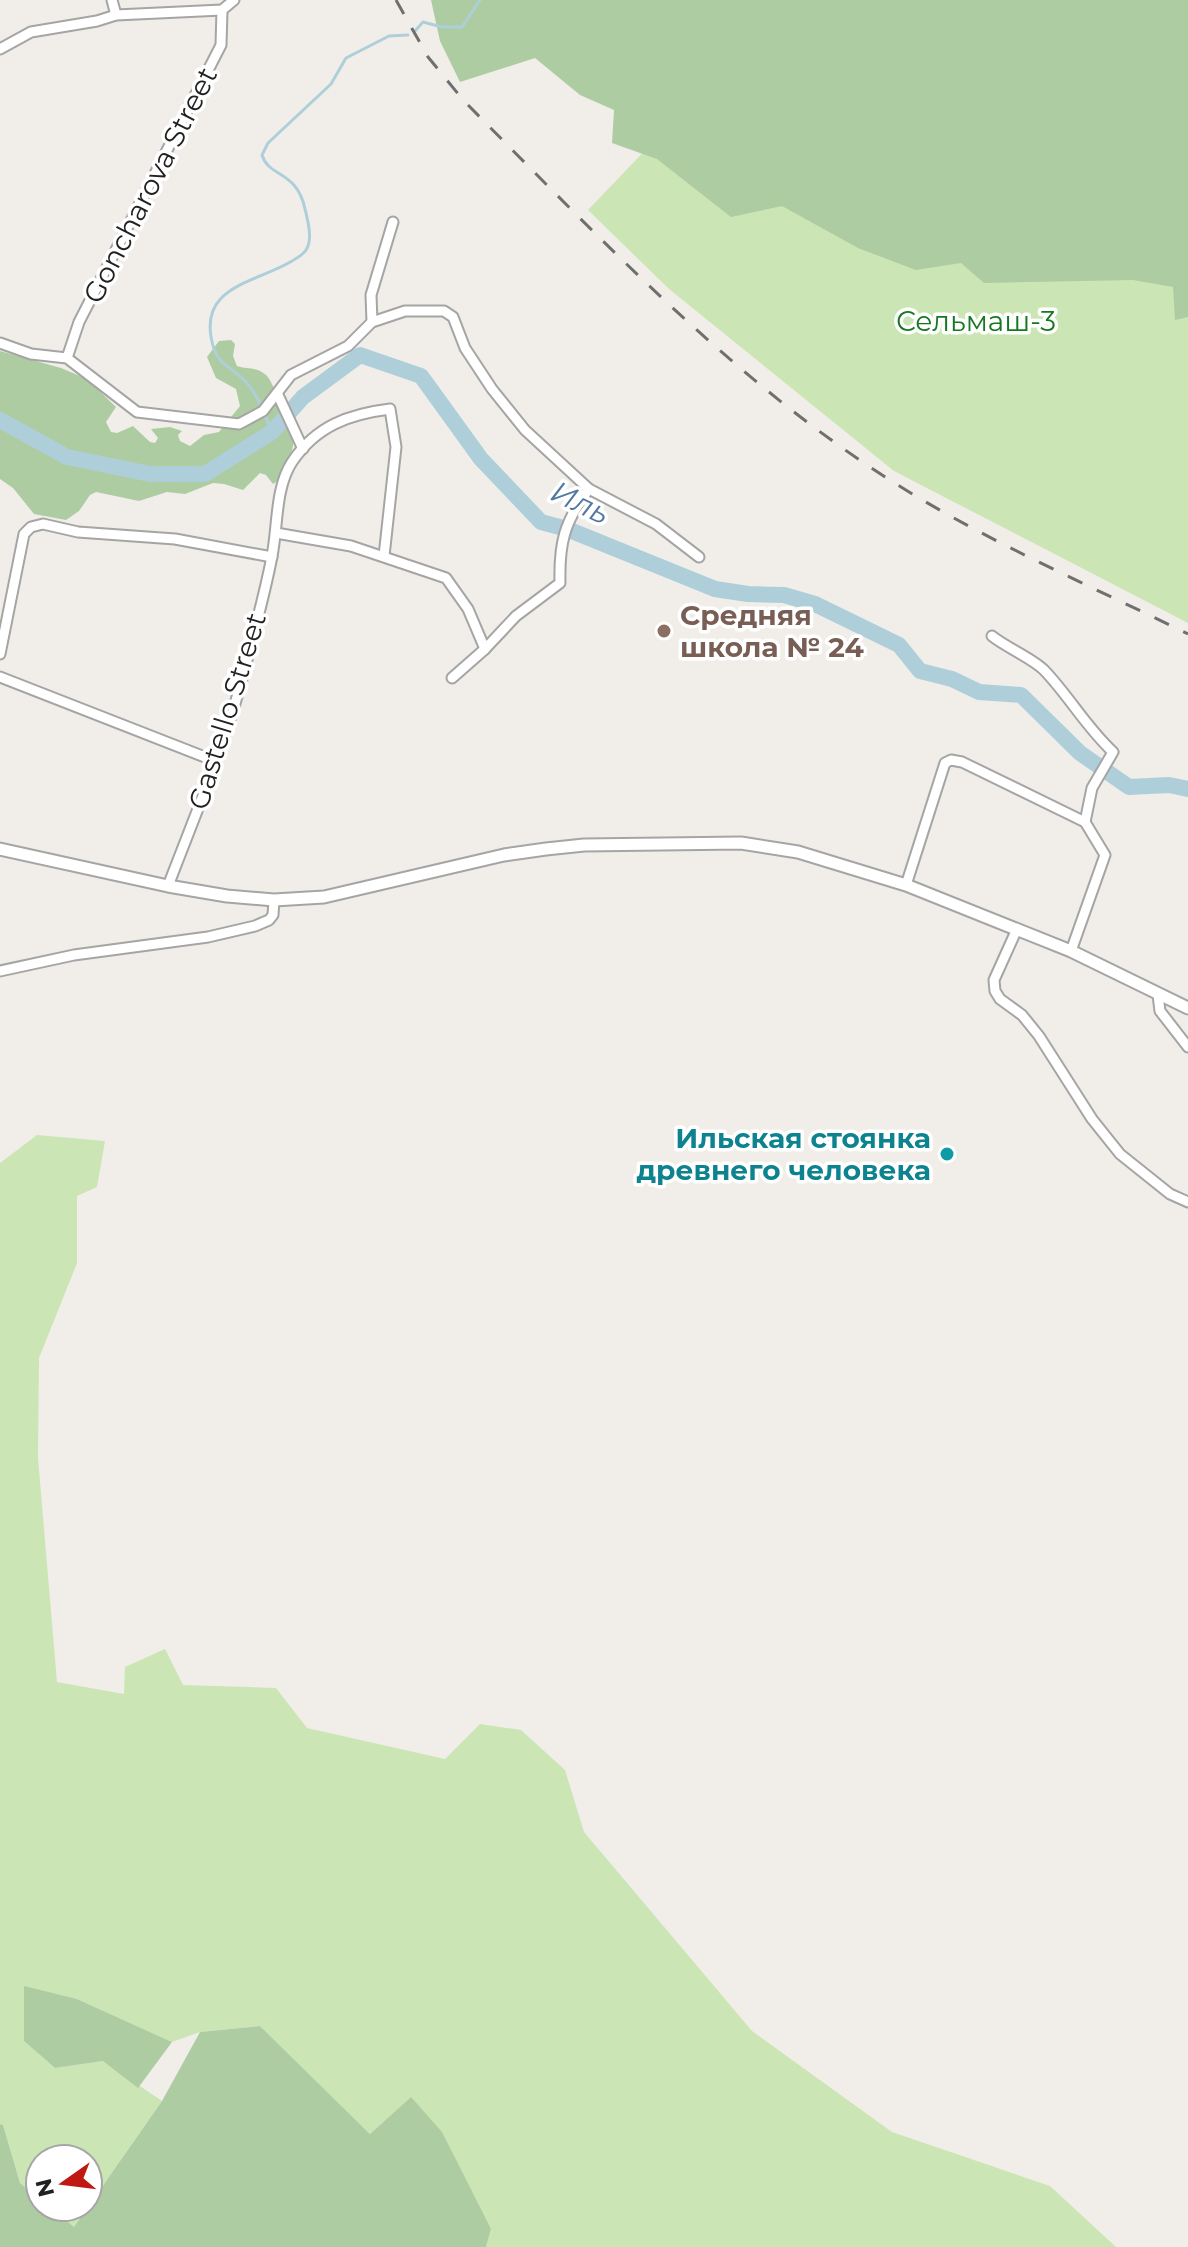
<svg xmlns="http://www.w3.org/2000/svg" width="1188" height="2247" font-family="Montserrat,sans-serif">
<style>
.grass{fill:#cbe5b4}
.forest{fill:#adcca2}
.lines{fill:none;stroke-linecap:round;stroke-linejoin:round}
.stream{stroke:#aecfda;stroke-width:3}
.river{stroke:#aecfda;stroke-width:16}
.minor-casing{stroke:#a5a5a5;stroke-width:13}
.tertiary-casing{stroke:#a5a5a5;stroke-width:15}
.minor{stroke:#fff;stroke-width:9}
.tertiary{stroke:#fff;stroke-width:11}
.rail{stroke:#6f6f6f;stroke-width:3;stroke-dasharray:16 16;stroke-linecap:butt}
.education-dot{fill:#8d6e63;stroke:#fff;stroke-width:3}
.culture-dot{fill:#0f9aa8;stroke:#fff;stroke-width:3}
.labels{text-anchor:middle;stroke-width:7;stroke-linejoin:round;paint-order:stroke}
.street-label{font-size:28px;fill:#212121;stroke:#fff}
.park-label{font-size:28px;fill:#177821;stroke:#fff}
.education-label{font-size:28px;font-weight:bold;fill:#785e54;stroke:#fff;text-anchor:start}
.culture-label{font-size:28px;font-weight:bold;fill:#0d838f;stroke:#fff;text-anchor:end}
.water-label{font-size:30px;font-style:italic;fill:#5278a1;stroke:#fff}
</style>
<rect width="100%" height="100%" fill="#f1eee9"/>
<g class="grass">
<polygon points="654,141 1188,185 1188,623 894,471 669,289 588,210"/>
<polygon points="37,1135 105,1141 97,1187 77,1196 77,1263 39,1358 38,1458 57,1682 124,1694 125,1667 165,1649 183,1685 276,1688 307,1728 445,1759 480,1724 521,1730 565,1770 584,1832 752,2031 892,2132 1050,2186 1116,2247 486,2247 491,2229 411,2097 370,2134 260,2026 200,2032 172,2042 77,1999 25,1987 24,2041 55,2068 103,2061 162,2101 74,2227 50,2207 88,2207 88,2159 40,2159 40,2199 20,2183 3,2125 0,2124 0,1163"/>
</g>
<g class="forest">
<polygon points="431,0 1188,0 1188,317 1175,320 1173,287 1133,280 984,283 961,263 916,270 858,248 782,206 731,217 657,159 612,143 614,110 580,95 535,58 460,82 440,41"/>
<path d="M231,340L235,344L233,356L237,366C249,370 255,366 266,375C273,380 295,437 293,446C291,459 281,467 278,481L273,484L266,475L260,473L243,490L224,484L213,483L185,494L167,492L139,501L96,492L90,495L79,511L66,520L34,514L13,488L0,479V351L61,368L87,379L116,407L106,422L111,432L117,433L133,426L150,442L155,443L158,438L151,429L170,427L182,431L178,435L180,441L190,446L204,435L219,432L240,406L236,389L216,378L207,357L219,341Z"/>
<polygon points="24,1986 77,1999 172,2042 138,2088 103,2061 55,2068 24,2041"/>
<polygon points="260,2026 370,2134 411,2097 442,2132 491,2229 486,2247 0,2247 0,2124 3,2125 20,2183 40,2199 40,2207 50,2207 74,2227 162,2101 200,2032"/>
</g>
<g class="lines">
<g class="stream">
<polyline points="415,31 423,22 442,27 462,27 480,0"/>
<path d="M272,432C265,415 257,392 243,379C232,368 219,364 214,349C194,286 254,284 292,261C297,258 303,255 306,250C313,240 308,221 305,209C297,170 269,178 262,155L268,143L331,84L346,58L389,36L408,35"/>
</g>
<polyline class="river" points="0,420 67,457 150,474 205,474 272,432 303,397 360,355 421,376 481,459 541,522 567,529 715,589 748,594 784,595 815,604 899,645 920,671 952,679 979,692 1021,695 1080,753 1129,787 1169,785 1188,789"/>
<defs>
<g id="minor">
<polyline points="112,0 116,15"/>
<polyline points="0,49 31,32 97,21 116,15 222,10 234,0"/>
<polyline points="372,322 371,295 393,222"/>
<polyline points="0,343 31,354 67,358 137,412 239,424 263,411 291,375 348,346 372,322 405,311 444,311 453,317 465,348 492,389 525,430 589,489 656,524 699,557"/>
<polyline points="67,358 79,322 221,45 222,10"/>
<polyline points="278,395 303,449"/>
<polyline points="276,533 351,546 446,578 468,609 485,649"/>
<path d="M992,636C1007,648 1032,658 1044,670C1069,696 1086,727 1113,752L1092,788L1085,822"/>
<polyline points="0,654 24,534 31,527 43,524 78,532 175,539 272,557"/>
<polyline points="0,677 215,761"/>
<path d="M452,678L485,649L516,616L560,583C559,543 564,522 589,489"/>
<polyline points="906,885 945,763 951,760 962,762 1085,822 1105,855 1071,951"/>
<path d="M168,886C195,815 226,743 245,668C254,631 265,594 272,556C278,526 275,488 292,462C316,426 349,414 390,409L396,447L384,556"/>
<polyline points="1017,929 994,980 995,991 1000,999 1022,1015 1039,1036 1092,1119 1120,1154 1170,1194 1188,1202"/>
<polyline points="0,971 74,955 208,937 255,926 269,920 273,915 274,900"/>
<polyline points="1158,995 1160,1011 1188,1047"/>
</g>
<polyline id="tertiary" points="0,849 168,886 227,896 274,900 324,897 504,855 546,849 584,845 741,843 798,852 906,885 1071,951 1188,1008"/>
</defs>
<use href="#minor" class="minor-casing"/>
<use href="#tertiary" class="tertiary-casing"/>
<use href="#minor" class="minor"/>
<use href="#tertiary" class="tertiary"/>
<path class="rail" d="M396,0L428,57L464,101C597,235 732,380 893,482C986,541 1089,585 1188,634"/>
</g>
<circle class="education-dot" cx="664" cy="631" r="8"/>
<circle class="culture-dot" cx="947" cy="1154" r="8"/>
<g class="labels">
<g class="street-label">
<text transform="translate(150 185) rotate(-63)" y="10">Goncharova Street</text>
<text transform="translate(227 711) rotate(-73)" y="10">Gastello Street</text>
</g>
<g class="park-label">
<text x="976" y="331">Сельмаш-3</text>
</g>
<g class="education-label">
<text x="680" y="625">Средняя<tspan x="680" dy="32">школа № 24</tspan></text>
</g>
<g class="culture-label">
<text x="931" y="1148">Ильская стоянка<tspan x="931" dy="32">древнего человека</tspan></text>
</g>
<g class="water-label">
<text transform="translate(580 503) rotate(26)" y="10">Иль</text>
</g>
</g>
<g transform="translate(64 2183) rotate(256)"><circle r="38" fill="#ffffff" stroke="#a6a6a6" stroke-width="2"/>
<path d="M0-6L14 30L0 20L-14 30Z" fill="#c01813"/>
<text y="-12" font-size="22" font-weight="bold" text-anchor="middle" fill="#212121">N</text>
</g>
</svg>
